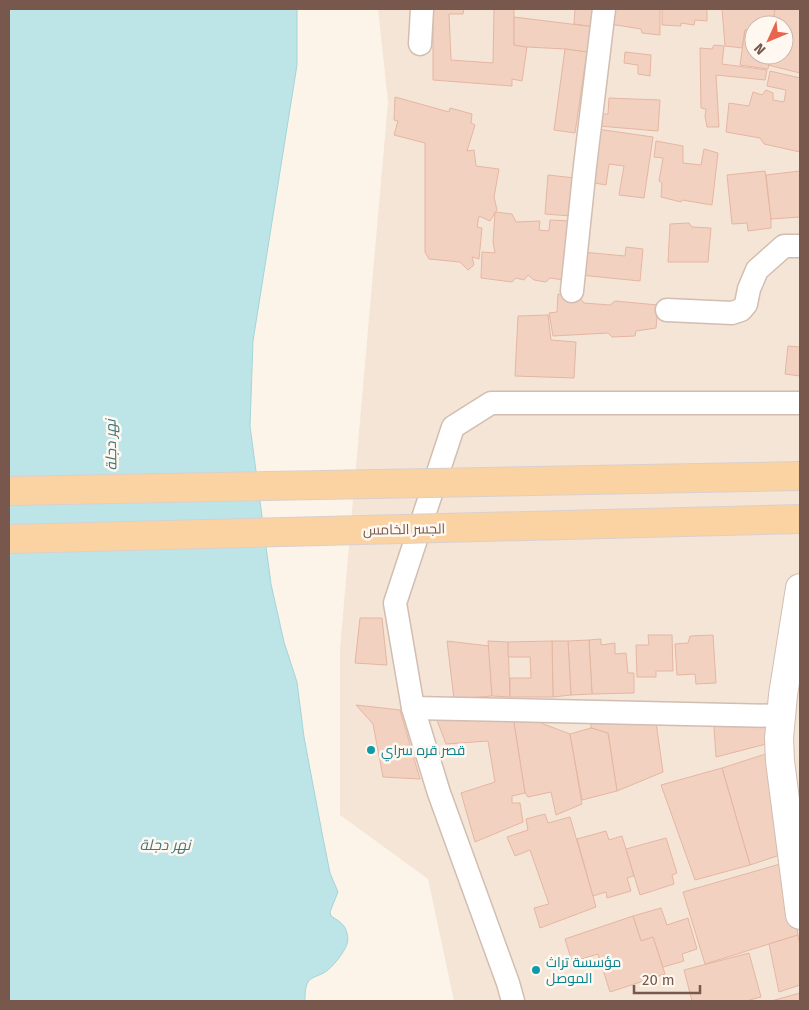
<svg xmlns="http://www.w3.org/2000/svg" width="809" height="1010" font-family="'Fira Sans',Cairo,sans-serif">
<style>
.residential{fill:#f5e5d7;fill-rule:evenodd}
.water{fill:#bde4e7;stroke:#a3d5d9}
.building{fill:#f2d1c1;stroke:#e5b6a1}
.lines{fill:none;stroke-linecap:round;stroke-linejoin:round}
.minor-casing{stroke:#d2bdb1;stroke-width:25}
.tertiary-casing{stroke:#d2bdb1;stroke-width:30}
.minor{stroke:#fff;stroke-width:22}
.tertiary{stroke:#fff;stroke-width:28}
.primary-bridge-casing{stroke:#d9d0cd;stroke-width:30;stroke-linecap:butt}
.primary-bridge{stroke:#fbd3a2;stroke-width:28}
.culture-dot{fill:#0f9aa8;stroke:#fff8f0;stroke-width:2}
.labels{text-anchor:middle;stroke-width:5;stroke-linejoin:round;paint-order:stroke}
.street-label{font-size:14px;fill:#78584c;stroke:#fff8f0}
.culture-label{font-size:14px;fill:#0d838f;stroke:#fff8f0;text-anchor:start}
.water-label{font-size:15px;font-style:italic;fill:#3f777d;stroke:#fff8f0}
</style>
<rect width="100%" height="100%" fill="#fdf4e9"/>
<path class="residential" d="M378,9H800V1001H454L428,879L340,815V648L388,102ZM754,25H784V55H754Z"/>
<path class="water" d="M9,9H297V65L253,341L250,426L271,584L284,642L297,682L304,737L323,838L330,873L338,892L330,912L331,916C335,919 340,921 343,925C347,929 349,939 347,944C344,953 333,967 325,972C320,976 312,976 308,982C305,987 305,995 305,1001H9Z"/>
<g class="building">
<polygon points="433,9 464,9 463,14 449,14 451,60 493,63 494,9 514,9 514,45 527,47 522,81 512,79 512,86 433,80"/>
<polygon points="575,9 596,9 595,27 574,24"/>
<polygon points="610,9 660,9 660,35 642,33 641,29 610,24"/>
<polygon points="662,9 707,9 707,21 695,20 694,25 681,23 681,26 662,25"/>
<polygon points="722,9 775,9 773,25 754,25 754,31 745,30 742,48 725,46"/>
<polygon points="775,9 800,9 800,73 768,65 770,55 784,55 784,25 773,25"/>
<polygon points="514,17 595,27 591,49 587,52 565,49 527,47 514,45"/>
<polygon points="745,30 754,31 754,55 770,55 768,69 740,65"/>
<polygon points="714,45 724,46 722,64 767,70 765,80 716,75 719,127 707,127 705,116 706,109 701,108 700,48 712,49"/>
<polygon points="565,49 587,52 575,133 554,130"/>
<polygon points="625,52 651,55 650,76 638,74 638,65 624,63"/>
<polygon points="770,71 800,78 800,152 764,144 760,138 726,132 729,103 749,106 753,92 762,95 766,90 773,93 773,100 784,102 786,90 767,86"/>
<polygon points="395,97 449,112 450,108 472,114 471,123 475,125 467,151 474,150 476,166 499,169 494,197 497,210 490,221 479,216 477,227 482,228 479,259 472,257 474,265 468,270 460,262 429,259 425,252 425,143 394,135 398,121 394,120"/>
<polygon points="609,98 660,100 658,131 599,126 599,114 608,114"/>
<polygon points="597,129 653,137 644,198 619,195 624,166 609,164 606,185 589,182"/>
<polygon points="656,141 683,146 683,163 701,165 704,149 718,153 712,205 682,200 681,202 661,197 662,183 659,181 663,158 654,157"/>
<polygon points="765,171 771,219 771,228 748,231 747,223 732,224 727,175"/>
<polygon points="800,171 800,217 771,219 766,175"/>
<polygon points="548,175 575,178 571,216 545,214"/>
<polygon points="495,212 512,214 516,222 540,221 539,230 549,231 550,220 572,221 564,280 550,278 546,282 534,280 528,275 524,280 516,278 512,282 481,278 482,252 495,253 493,242"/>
<polygon points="689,223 692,227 711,228 708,262 668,262 670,224"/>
<polygon points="626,247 643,249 640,281 580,275 582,252 625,256"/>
<polygon points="558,294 579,297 584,303 610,305 615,301 658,305 656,328 636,331 635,336 612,337 608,333 553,336 549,313 557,312"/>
<polygon points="548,315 551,340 576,342 574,378 515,376 518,316"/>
<polygon points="788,346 800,347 800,376 785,374"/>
<polygon points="360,618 382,618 387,665 355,663"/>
<polygon points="648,635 672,635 673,671 656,671 656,677 637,677 636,645 649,645"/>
<polygon points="713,635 716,683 696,684 695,674 677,675 675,644 688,643 690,636"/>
<polygon points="601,639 601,645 615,643 615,654 626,653 628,673 634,673 634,693 592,694 589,640"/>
<polygon points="589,640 592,694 571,695 568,641"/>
<polygon points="447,641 489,646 492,696 454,699"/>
<polygon points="488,641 508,642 510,697 492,696"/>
<polygon points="552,641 568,641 571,695 553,697"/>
<polygon points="552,641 553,697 510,697 510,678 531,678 530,657 508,657 508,642"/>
<polygon points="356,705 400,710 420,779 383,777 373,724"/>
<polygon points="773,706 774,742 716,757 713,713"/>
<polygon points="654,708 663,772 617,791 608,733 591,728 590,710"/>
<polygon points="537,713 541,723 570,734 582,804 556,815 551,792 528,797 525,793 513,717"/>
<polygon points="435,715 513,717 525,793 512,796 512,803 520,803 523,822 475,842 461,793 495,782 488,741 446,744"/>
<polygon points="591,728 608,733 617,791 582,800 570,734"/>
<polygon points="772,752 789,852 750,865 722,768"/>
<polygon points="722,768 750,865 695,880 661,785"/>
<polygon points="545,814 548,823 570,817 593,896 596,907 540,928 534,908 549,904 530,850 515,856 507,837 528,830 526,819"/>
<polygon points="606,831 609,840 622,836 634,876 627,878 631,891 607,898 606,892 593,896 577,839"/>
<polygon points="666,838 677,873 672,875 674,884 640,895 626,849"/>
<polygon points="787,862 798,935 705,964 683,892"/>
<polygon points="661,908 667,925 688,918 697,949 682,954 684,961 663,967 653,937 641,941 633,916"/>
<polygon points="633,916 641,941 653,937 665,974 610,992 598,954 572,962 565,939"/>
<polygon points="798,935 800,947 800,985 779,992 769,944"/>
<polygon points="749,953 761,997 746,1001 692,1001 684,970"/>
<polygon points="800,993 800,1001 771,1001"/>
</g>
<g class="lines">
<defs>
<g id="minor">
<polyline points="420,44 422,9"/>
<polyline points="572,291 585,166 604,9"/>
<polyline points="667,310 732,313 741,310 746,304 749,289 757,270 784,246 800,246"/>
<polyline points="413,708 780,716"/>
<polyline points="513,1001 508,983 439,793 413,708 395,603 453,427 491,403 800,403"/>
</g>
<polyline id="tertiary" points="800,588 783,695 779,738 780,761 800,915"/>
</defs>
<use href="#minor" class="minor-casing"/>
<use href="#tertiary" class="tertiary-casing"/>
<use href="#minor" class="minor"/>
<use href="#tertiary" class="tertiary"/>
<defs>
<g id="primary-bridge">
<polyline points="9,491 800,476"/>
<polyline points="9,539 800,519"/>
</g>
</defs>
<use href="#primary-bridge" class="primary-bridge-casing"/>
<use href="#primary-bridge" class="primary-bridge"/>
</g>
<g class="culture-dot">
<circle cx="371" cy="750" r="5"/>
<circle cx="536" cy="970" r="5"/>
</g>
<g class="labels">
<g class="street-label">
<text transform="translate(404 529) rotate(-1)" y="5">الجسر الخامس</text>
</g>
<g class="culture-label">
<text x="381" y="755">قصر قره سراي</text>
<text x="546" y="967">مؤسسة تراث<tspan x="546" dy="16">الموصل</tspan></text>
</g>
<g class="water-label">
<text transform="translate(111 445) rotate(-91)" y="5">نهر دجلة</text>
<text x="165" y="850">نهر دجلة</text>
</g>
</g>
<rect width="809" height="1010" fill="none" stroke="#78584c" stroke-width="20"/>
<g transform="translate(769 40) rotate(226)"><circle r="24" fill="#fff8f0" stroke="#c9b8ae"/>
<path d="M0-4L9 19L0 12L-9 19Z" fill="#e7654e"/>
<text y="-8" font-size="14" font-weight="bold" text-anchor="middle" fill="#78584c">N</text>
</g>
<path d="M634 985v8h66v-8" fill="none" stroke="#78584c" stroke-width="2.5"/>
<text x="642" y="985" font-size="15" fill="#78584c" stroke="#fff8f0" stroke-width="4" paint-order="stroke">20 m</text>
</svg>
